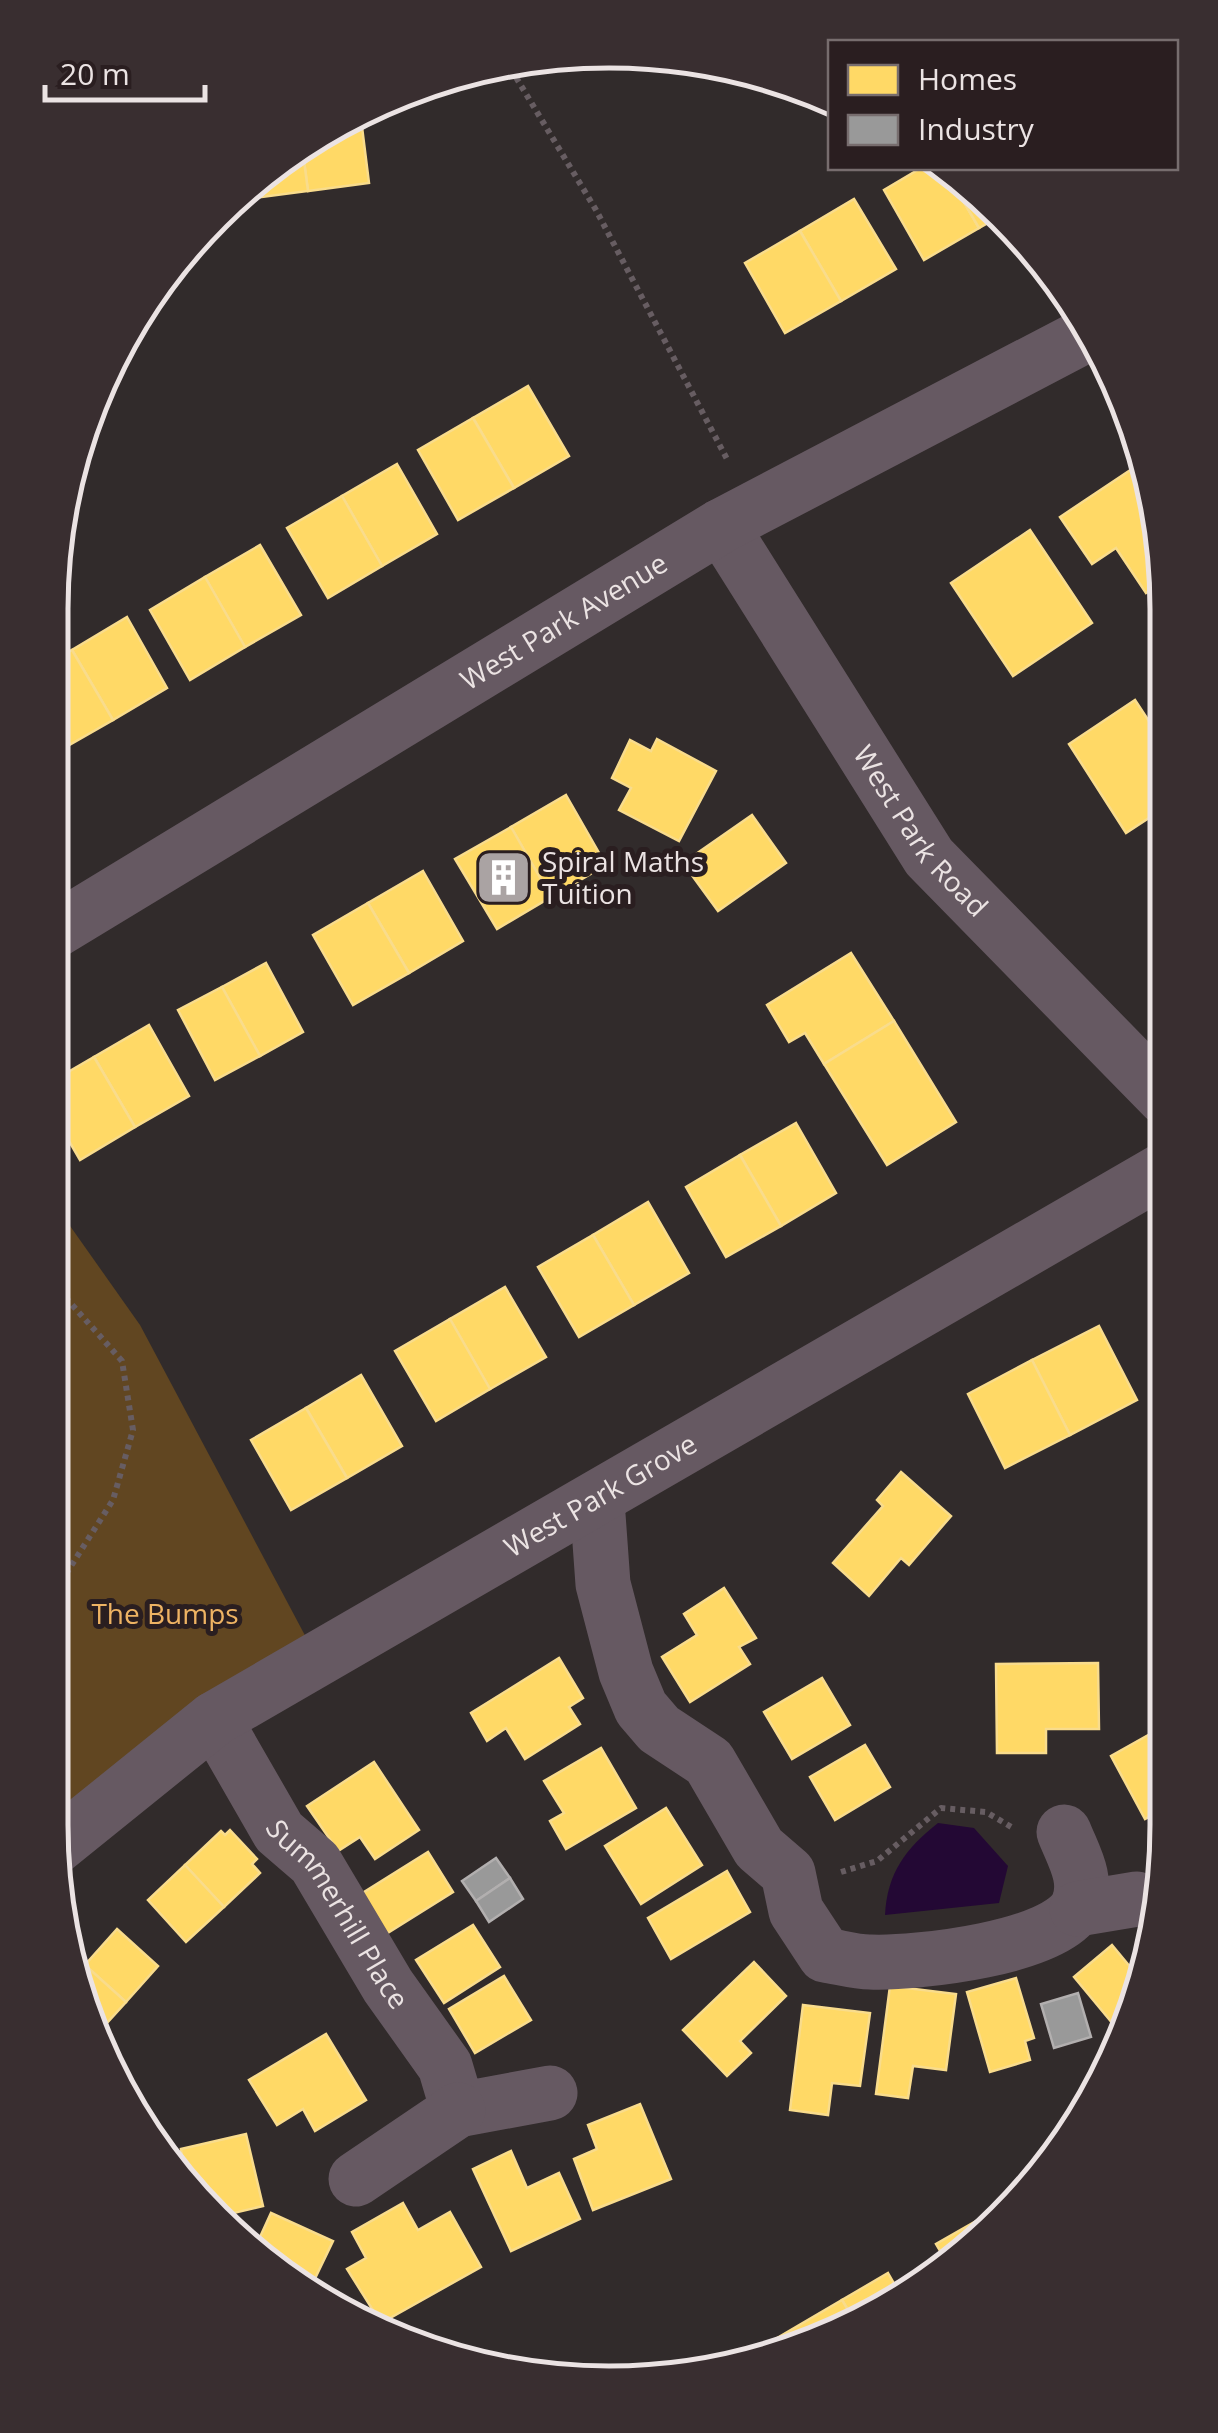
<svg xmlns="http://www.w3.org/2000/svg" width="1218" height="2433" font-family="'Open Sans',sans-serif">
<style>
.green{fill:#614621}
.water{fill:#230834}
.homes{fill:#ffd966;stroke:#f9dc8c;stroke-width:2.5}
.industry{fill:#999;stroke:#b2afaf;stroke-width:2.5}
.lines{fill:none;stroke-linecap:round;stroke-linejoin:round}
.path{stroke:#675d62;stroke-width:6;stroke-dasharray:5 5;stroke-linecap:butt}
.minor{stroke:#665962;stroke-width:55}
.labels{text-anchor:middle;stroke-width:10;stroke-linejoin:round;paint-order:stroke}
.street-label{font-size:28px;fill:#ebe3e3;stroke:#2a1e20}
.poi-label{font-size:28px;fill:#ebe3e3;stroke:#2a1e20;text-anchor:start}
.park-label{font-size:28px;fill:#eeb363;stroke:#2a1e20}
.rim{fill:none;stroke:#ebe3e3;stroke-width:5}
</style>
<rect width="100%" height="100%" fill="#312b2b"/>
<polygon class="green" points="51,1199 140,1325 317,1658 50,1824"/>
<path class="water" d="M938,1823L974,1828L1008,1866L999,1903L885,1915C887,1873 906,1848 938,1823Z"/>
<g class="homes">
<polygon points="361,119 369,183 308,191 303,153"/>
<polygon points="303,153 308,191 247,199 245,186"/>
<polygon points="921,168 944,168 979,228 924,260 884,190"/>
<polygon points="944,168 951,168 1000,216 979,228"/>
<polygon points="854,199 896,269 841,301 800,231"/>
<polygon points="800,231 841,301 785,333 745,263"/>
<polygon points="528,386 569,456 514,488 473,418"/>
<polygon points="473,418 514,488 458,520 418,450"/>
<polygon points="1141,463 1152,493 1144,498 1158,517 1163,537 1163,581 1146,593 1116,548 1092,564 1060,517"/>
<polygon points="397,464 437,534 382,566 342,496"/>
<polygon points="342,496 382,566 328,598 287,528"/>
<polygon points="1030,530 1092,623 1013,676 951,583"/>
<polygon points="260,545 301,615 245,647 205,577"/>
<polygon points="205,577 245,647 190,680 150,610"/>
<polygon points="127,617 167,688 113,720 72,650"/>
<polygon points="72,650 113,720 57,752 51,741 51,662"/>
<polygon points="1135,700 1164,744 1164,808 1126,833 1069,744"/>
<polygon points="657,739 716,771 679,841 619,810 631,788 612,778 630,740 651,751"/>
<polygon points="566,795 606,865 551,897 511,827"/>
<polygon points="752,815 786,863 718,911 683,863"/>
<polygon points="511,827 551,897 497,929 455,859"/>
<polygon points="423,871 463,941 409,973 368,903"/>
<polygon points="368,903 409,973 353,1005 313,935"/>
<polygon points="851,953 894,1021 824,1064 805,1033 789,1042 767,1005"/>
<polygon points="266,963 303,1032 260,1056 222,987"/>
<polygon points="222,987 260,1056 215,1080 178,1010"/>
<polygon points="894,1021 956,1122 887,1165 824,1064"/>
<polygon points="149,1025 189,1096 135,1127 94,1057"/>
<polygon points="94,1057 135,1127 80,1160 51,1110 51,1082"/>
<polygon points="796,1123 836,1193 781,1226 740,1155"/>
<polygon points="740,1155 781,1226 726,1257 686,1187"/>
<polygon points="648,1202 689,1273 634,1305 593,1235"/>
<polygon points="593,1235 634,1305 579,1337 538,1267"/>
<polygon points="505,1287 546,1357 490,1389 450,1319"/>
<polygon points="450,1319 490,1389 436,1421 395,1351"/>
<polygon points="1099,1326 1137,1400 1070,1435 1032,1360"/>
<polygon points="1032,1360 1070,1435 1005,1468 968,1394"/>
<polygon points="361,1375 402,1446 347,1478 306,1408"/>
<polygon points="306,1408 347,1478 291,1510 251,1440"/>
<polygon points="901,1472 951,1516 909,1565 901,1558 869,1596 833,1563 883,1506 877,1500"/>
<polygon points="724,1588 756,1638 739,1647 750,1664 690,1702 662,1657 697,1635 684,1614"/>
<polygon points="559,1658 583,1698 569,1707 580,1724 525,1759 506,1728 487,1741 471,1713"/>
<polygon points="1098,1663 1099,1729 1046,1729 1046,1753 997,1753 996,1664"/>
<polygon points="822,1678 850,1725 792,1759 764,1712"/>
<polygon points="1166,1725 1167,1807 1145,1819 1111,1756"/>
<polygon points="865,1745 890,1787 835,1820 810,1777"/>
<polygon points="601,1748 636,1808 566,1849 550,1821 564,1813 544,1781"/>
<polygon points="374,1762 419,1830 375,1859 360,1837 338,1851 307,1806"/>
<polygon points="666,1808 702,1865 641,1904 605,1846"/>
<polygon points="230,1830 257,1859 252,1864 260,1873 224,1907 185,1865 221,1831 225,1835"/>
<polygon points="428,1852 453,1892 386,1934 361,1894"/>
<polygon points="185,1865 224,1907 186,1942 148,1900"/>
<polygon points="727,1871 750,1912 671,1959 648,1918"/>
<polygon points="473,1925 500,1967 444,2003 416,1960"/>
<polygon points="117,1929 158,1966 126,2002 85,1965"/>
<polygon points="1112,1945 1136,1974 1118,2030 1074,1977"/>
<polygon points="754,1962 786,1996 740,2041 751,2053 727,2076 683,2030"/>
<polygon points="85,1965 126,2002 96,2035 80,2004 75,1975"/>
<polygon points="504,1976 531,2020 475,2053 449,2009"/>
<polygon points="1016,1978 1034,2038 1025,2041 1030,2060 990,2072 967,1992"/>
<polygon points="890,1986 956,1994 946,2070 913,2066 908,2098 876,2094"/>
<polygon points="803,2005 870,2013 860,2086 832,2083 828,2115 790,2110"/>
<polygon points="326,2034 366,2100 315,2131 303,2109 277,2125 249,2080"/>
<polygon points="640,2104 671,2179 593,2210 574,2159 597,2149 588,2125"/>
<polygon points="246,2134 263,2206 221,2216 186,2184 181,2149"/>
<polygon points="511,2151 527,2188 559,2173 580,2219 511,2251 473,2169"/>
<polygon points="1023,2194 1005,2219 992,2228 985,2216"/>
<polygon points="403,2203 418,2230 450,2212 481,2267 381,2323 347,2269 366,2258 352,2232"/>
<polygon points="271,2213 333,2241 308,2293 255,2248"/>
<polygon points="985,2216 992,2228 946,2261 936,2244"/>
<polygon points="888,2273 900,2294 857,2325 842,2300"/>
<polygon points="842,2300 857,2325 771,2351 767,2344"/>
</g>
<g class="industry">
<polygon points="496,1858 510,1878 476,1901 462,1881"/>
<polygon points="510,1878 523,1899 489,1922 476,1901"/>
<polygon points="1078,1993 1091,2037 1054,2048 1041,2004"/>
</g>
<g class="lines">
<g class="path">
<polyline points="511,69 596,210 728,461"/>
<polyline points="50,1599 113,1500 133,1430 122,1361 51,1281"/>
<polyline points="841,1872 877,1861 941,1808 986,1812 1013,1828"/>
</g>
<g class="minor">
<path id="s1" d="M721,526L929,857L1165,1098"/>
<path id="s2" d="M51,933L721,526L1090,333"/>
<path d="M597,1501L603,1584L626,1672L641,1708L659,1729L709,1762L759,1848L788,1873L796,1911L825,1955C839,1957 855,1962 870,1962C914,1964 1060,1948 1078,1905C1089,1880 1073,1855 1064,1832"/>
<path id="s3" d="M214,1719L279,1832L315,1863L388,1986L445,2066L458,2110L550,2093"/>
<path id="s4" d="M54,1848L214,1719L1165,1169"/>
<polyline points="1077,1909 1137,1899"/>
<polyline points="356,2179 458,2110"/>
</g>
</g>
<defs>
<symbol id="building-square" viewBox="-11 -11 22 22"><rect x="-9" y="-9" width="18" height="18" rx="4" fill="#aaa3a3" stroke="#2a1e20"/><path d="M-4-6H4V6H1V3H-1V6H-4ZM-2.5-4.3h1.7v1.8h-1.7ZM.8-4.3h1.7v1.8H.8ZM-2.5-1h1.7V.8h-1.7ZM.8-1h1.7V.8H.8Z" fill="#fff"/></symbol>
</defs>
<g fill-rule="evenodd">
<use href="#building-square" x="472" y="846" width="63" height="63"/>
</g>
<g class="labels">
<g class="street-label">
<text dy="10" stroke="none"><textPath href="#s2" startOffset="600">West Park Avenue</textPath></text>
<text dy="10" stroke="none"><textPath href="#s1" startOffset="365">West Park Road</textPath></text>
<text dy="10" stroke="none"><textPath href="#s4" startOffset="652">West Park Grove</textPath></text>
<text dy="10" stroke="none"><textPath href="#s3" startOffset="232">Summerhill Place</textPath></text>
</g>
<g class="poi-label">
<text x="542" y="872">Spiral Maths<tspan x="542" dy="32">Tuition</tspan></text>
</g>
<g class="park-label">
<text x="165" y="1624">The Bumps</text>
</g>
</g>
<path d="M0 0H1218V2433H0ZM609 68H609A541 541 0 0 1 1150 609V1825A541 541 0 0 1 609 2366H609A541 541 0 0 1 68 1825V609A541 541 0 0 1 609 68Z" fill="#392e30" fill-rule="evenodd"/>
<path class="rim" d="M609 68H609A541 541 0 0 1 1150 609V1825A541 541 0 0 1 609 2366H609A541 541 0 0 1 68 1825V609A541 541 0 0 1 609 68Z"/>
<rect x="828" y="40" width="350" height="130" fill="#2a1e20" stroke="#776d6e" stroke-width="2.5"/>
<rect x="848" y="65" width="50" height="30" fill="#ffd966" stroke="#776d6e" stroke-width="2.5"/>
<text x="918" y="90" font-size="30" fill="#ebe3e3">Homes</text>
<rect x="848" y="115" width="50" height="30" fill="#999999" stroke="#776d6e" stroke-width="2.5"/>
<text x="918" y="140" font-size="30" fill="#ebe3e3">Industry</text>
<path d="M45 85v15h160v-15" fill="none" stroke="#ebe3e3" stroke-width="5"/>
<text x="60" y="85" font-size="30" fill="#ebe3e3" stroke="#2a1e20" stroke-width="8" paint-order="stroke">20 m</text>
</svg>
